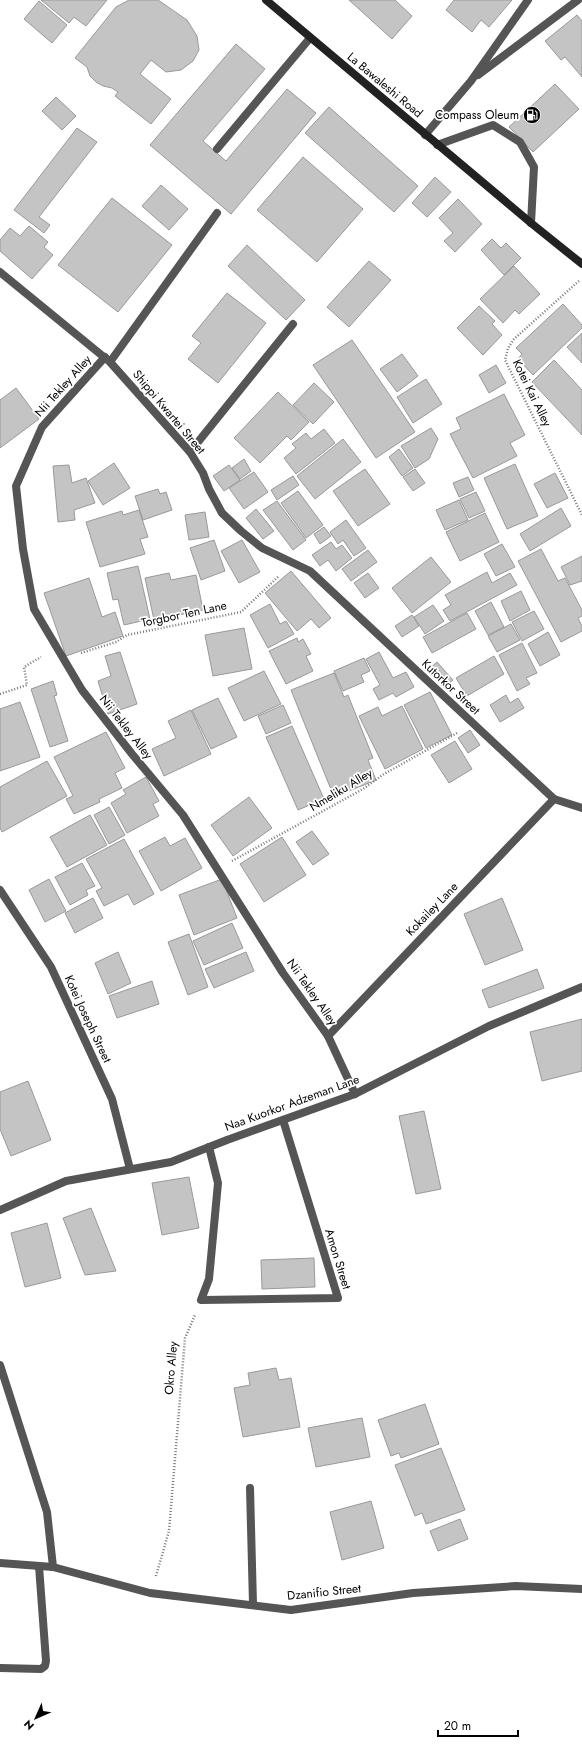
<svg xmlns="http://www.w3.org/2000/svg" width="582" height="1754" font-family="Jost,sans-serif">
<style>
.building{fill:#c4c4c4;stroke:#999}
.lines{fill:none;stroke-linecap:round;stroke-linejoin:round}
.path{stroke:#777;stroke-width:2.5;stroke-dasharray:1 2;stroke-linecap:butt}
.service{stroke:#555;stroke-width:8}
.minor{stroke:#555;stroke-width:8}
.secondary{stroke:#222;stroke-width:8}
.labels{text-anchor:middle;stroke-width:3.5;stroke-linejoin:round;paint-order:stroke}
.street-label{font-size:12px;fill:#000;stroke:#fff}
.poi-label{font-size:12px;fill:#000;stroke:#fff;text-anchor:end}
</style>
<rect width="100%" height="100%" fill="#fff"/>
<g class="building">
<polygon points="41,0 107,0 86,26 74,17 69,23"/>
<polygon points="158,0 187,20 197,36 199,50 193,61 181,70 166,72 151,60 140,74 171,99 151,124 115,96 118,92 112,88 103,86 96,82 90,76 87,67 75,58 116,7 129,0"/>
<polygon points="349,0 395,0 412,16 392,39"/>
<polygon points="454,0 512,0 489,27 481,20 472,32 446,10"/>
<polygon points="39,1 67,25 52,43 24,19"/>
<polygon points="577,15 582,21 582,77 565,57 561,60 545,41"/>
<polygon points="236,44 265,69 203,141 226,161 287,89 316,113 231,214 150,145"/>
<polygon points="555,84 579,109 533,152 509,127"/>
<polygon points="56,97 76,116 62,130 42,111"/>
<polygon points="329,107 418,186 394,212 305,133"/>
<polygon points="77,128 97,142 39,217 50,225 44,233 14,210"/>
<polygon points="303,157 363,209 317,262 257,210"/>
<polygon points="435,177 451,192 427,217 412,203"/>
<polygon points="161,185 188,209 169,230 142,206"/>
<polygon points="112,198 172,245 118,312 58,265"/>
<polygon points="458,199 482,224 455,252 444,241 453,233 439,218"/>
<polygon points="29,226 48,242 44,247 53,255 32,279 0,251 0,240 10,228 20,236"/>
<polygon points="492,239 501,248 506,243 521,258 504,275 481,250"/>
<polygon points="247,245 305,300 286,320 228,266"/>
<polygon points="369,261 391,280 349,327 327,307"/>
<polygon points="514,266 540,294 519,314 515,310 503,323 480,299"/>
<polygon points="227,293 266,323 218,383 188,359 201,343 192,336"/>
<polygon points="563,304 582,325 582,328 533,375 518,359 522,354 516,348"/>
<polygon points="479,306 495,321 492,324 502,335 483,355 457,328"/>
<polygon points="582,333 582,363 567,347"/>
<polygon points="352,340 415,432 376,458 313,365"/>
<polygon points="402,354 418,376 397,392 380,369"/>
<polygon points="554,360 582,390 582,435 532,382"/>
<polygon points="496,365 506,383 489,393 479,375"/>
<polygon points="426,379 442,404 413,423 397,397"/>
<polygon points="314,383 334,402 313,424 293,405"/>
<polygon points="16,388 39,419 0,448 0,400"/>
<polygon points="278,392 309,422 291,440 287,436 260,463 234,438"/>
<polygon points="504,394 525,435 510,443 517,456 473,478 450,434 461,429 456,418"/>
<polygon points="431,428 438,439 429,459 415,468 401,446"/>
<polygon points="324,429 335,443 296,474 284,458 296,448 292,444 306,433 311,439"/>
<polygon points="343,439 361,462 315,499 297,476"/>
<polygon points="399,449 413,468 402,476 389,457"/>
<polygon points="244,459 251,471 240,479 232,468"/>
<polygon points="114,463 130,488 103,505 88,481"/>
<polygon points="515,464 538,516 507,529 484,478"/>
<polygon points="69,465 72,483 86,478 95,503 74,510 75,520 58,522 53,466"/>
<polygon points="229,465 240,480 224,491 213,476"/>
<polygon points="365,469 390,504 358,526 333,491"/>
<polygon points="415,469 425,483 413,491 403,477"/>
<polygon points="254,472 268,492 244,509 229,488"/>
<polygon points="555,473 568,498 547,508 534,484"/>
<polygon points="293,476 299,485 277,500 271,490"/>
<polygon points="468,477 474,490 459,497 453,483"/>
<polygon points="158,489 160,494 166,492 172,510 143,520 135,496"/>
<polygon points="298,491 323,525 306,538 281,503"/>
<polygon points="476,492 485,511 469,518 460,499"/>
<polygon points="459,500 468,520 445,530 436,510"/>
<polygon points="277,501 306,540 293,550 263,510"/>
<polygon points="561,508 571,526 530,551 520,534"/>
<polygon points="256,509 274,531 263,539 246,518"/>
<polygon points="139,510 148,537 140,539 145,554 100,567 86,522 122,511 123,515"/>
<polygon points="205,512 209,537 189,540 185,515"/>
<polygon points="485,513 499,542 460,561 446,532"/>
<polygon points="346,520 366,548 354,556 343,540 338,544 330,532"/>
<polygon points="324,527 331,536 320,544 314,534"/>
<polygon points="214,540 225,571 201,580 190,548"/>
<polygon points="242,540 260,572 239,583 221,551"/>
<polygon points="331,542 336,549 342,545 352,558 336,571 328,560 320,566 312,555"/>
<polygon points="502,544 515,567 496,576 484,554"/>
<polygon points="541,549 558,581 565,578 582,610 582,616 578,618 582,626 582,631 561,642 518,561"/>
<polygon points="368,550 377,562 351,581 342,569"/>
<polygon points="582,556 582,581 570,585 561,567"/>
<polygon points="431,557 451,582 412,613 392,588"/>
<polygon points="138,566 150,619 124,625 118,599 113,600 107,573"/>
<polygon points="291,571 331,618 319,628 311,619 297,631 265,593"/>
<polygon points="487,572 492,583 510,573 517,585 450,621 443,610 451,605 445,595"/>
<polygon points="169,573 171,580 196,575 203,610 154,620 145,578"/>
<polygon points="368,573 379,588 365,598 354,583"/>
<polygon points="89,578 102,617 115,612 123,636 66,656 44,593"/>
<polygon points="521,591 530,610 510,621 501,601"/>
<polygon points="491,602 504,627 488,635 475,611"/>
<polygon points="270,604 280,624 286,621 294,634 268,648 250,615"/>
<polygon points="433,605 444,621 425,634 414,617"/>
<polygon points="534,611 544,629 522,641 512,622"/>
<polygon points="467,613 476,629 432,653 423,637"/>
<polygon points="412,615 419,626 402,637 395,626"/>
<polygon points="511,624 520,640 497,652 488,636"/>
<polygon points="244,628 252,669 213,676 205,635"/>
<polygon points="548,632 560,655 540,666 528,644"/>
<polygon points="297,638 298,642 303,639 311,654 306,656 313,671 286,684 269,651"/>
<polygon points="522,643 537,673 526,678 530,684 517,691 499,655"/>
<polygon points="120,652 137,704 108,714 98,681 111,676 105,656"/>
<polygon points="379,652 393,678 406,672 414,687 396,697 393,693 379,700 373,689 380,685 366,659"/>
<polygon points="494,656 504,674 467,696 456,678"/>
<polygon points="364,658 370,671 361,675 364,682 343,691 334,671"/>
<polygon points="437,662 453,680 444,688 428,670"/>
<polygon points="264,671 281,704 244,721 228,688"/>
<polygon points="334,673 344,697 348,695 373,758 368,760 376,780 334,797 291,690"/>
<polygon points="53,681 57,695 54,696 68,741 50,747 31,689"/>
<polygon points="430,692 452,735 426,748 404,705"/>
<polygon points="506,695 510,703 518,698 524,708 500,722 490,705"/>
<polygon points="218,698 237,737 211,749 192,710"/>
<polygon points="20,702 40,757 0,771 0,709"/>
<polygon points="283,705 291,723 266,734 258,716"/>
<polygon points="402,706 423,749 385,769 359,716 378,707 382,716"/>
<polygon points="191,710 211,754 164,776 152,749 176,738 168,721"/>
<polygon points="292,726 324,799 298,810 266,737"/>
<polygon points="470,730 480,745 468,753 458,738"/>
<polygon points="106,732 125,768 115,773 122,788 99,799 100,802 74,814 66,799 73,796 54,757"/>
<polygon points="455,741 472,769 449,783 431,755"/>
<polygon points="47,761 67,796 2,832 0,828 0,787"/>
<polygon points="146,777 159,801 153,804 159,816 127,833 111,803 126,794 123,790"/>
<polygon points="249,797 272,828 233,856 211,825"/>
<polygon points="109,807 125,835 109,844 94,815"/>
<polygon points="90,815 107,845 67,867 50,837"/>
<polygon points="312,831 329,854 313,865 296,842"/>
<polygon points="165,837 170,846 185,838 202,868 161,891 139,851"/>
<polygon points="282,837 306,875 264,902 240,864"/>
<polygon points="124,839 154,894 134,905 128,894 104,906 96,891 102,888 86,859"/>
<polygon points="82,863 95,886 86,890 88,895 70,905 55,877"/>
<polygon points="49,879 66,911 45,922 29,890"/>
<polygon points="222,879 237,918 194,935 179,895"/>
<polygon points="93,898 103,918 75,933 65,913"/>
<polygon points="502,898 523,950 485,965 464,914"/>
<polygon points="232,923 243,948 204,965 193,941"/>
<polygon points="189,934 208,987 188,995 168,942"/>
<polygon points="118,952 131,983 108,994 95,963"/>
<polygon points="246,952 254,971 214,988 205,969"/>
<polygon points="537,969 544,988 489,1008 482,990"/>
<polygon points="152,981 159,1004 117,1018 109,996"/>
<polygon points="582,1019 582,1071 542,1081 530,1032"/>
<polygon points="28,1081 51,1140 11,1156 0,1129 0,1092"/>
<polygon points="424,1111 441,1189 416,1194 399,1116"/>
<polygon points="189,1177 199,1228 162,1235 152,1183"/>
<polygon points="91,1208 116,1271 85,1275 63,1218"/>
<polygon points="47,1223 61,1278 25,1287 11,1233"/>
<polygon points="314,1258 315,1287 262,1289 261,1260"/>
<polygon points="276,1368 279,1380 291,1378 300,1427 243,1437 234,1388 250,1385 248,1373"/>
<polygon points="425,1404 439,1444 401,1458 399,1453 391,1456 378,1420"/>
<polygon points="362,1418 370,1457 316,1467 308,1428"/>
<polygon points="441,1448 465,1510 426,1524 422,1513 415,1516 395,1465"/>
<polygon points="371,1501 384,1548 342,1560 330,1512"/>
<polygon points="460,1519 468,1539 438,1551 430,1531"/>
</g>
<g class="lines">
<g class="path">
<polyline points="579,281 514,339 508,348 505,360 582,515"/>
<polyline points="81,653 116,642 127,635 241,612 279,576"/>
<polyline points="0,694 27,685 24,667 41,657"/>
<polyline points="232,861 363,789 384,774 457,733"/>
<polyline points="156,1576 169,1531 185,1338 195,1315"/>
</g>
<g class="service">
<polyline points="478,75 578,0"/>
<polyline points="425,135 471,81 528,0"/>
<polyline points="437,145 493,125 520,142 534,167 531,223"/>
<polyline points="217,149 310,38"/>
<polyline points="110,362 217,213"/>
<polyline points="190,452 293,324"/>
<polyline points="0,1365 47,1512 53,1567"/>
</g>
<g class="minor">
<polyline points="0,272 110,362 190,452 203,473 209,489 222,513 241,531 262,548 310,571 554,799 582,808"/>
<polyline points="105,357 42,427 16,486 23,549 34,609 82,690 132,754 183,815 283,973 328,1036 355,1094"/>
<polyline points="0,890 51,967 112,1099 130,1169"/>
<polyline points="328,1036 554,799"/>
<polyline points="209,1147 218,1183 209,1279 201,1300 338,1298 283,1120"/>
<polyline points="0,1210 66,1181 171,1162 227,1140 355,1094 489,1026 582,987"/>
<polyline points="250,1488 253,1604"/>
<polyline points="0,1563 53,1567 150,1593 291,1610 413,1593 516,1586 582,1589"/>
<polyline points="0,1668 41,1669 45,1666 46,1661 39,1566"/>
</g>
<polyline class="secondary" points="266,0 531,223 582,264"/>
</g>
<defs>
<symbol id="fuel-disc" viewBox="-11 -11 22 22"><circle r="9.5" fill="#000" stroke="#fff"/><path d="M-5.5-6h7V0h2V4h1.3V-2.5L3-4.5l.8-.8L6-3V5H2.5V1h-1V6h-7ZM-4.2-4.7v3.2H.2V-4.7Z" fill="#fff"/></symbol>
</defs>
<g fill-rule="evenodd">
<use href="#fuel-disc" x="522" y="105" width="20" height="20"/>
</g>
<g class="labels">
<g class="street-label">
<text transform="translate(385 85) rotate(40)" y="4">La Bawaleshi Road</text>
<text transform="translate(63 386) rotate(-48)" y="4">Nii Tekley Alley</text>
<text transform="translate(532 393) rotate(64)" y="4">Kotei Kai Alley</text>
<text transform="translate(169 412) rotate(50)" y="4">Shippi Kwartei Street</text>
<text transform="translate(184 614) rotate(-12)" y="4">Torgbor Ten Lane</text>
<text transform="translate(451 687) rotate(43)" y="4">Kutorkor Street</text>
<text transform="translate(126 727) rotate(52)" y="4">Nii Tekley Alley</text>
<text transform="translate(341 790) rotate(-31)" y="4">Nmeliku Alley</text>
<text transform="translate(432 909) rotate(-46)" y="4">Kokailey Lane</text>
<text transform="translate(312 992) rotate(55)" y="4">Nii Tekley Alley</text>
<text transform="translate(88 1019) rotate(65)" y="4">Kotei Joseph Street</text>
<text transform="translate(292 1103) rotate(-20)" y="4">Naa Kuorkor Adzeman Lane</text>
<text transform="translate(338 1259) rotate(73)" y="4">Amon Street</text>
<text transform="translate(171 1368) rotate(-85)" y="4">Okro Alley</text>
<text transform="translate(324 1592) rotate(-6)" y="4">Dzanifio Street</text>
</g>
<g class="poi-label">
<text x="519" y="119">Compass Oleum</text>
</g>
</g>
<g transform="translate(36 1718) rotate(225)" stroke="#ffffff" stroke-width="3" paint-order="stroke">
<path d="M0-3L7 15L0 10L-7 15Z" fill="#000000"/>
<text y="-6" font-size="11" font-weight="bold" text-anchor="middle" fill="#000000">N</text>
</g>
<path d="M438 1730v6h80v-6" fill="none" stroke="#000000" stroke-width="2"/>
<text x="444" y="1730" font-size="12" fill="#000000" stroke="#ffffff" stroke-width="3" paint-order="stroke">20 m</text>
</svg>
